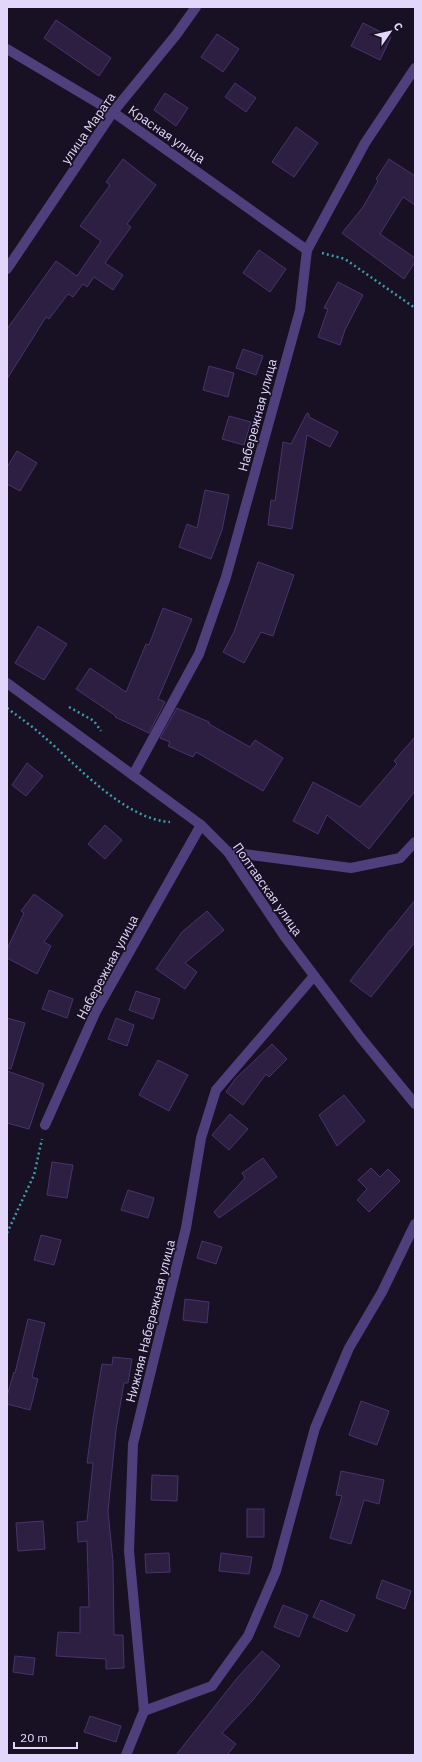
<svg xmlns="http://www.w3.org/2000/svg" width="422" height="1762" font-family="'IBM Plex Sans',sans-serif">
<style>
.building{fill:#2d1f42;stroke:#49336c}
.lines{fill:none;stroke-linecap:round;stroke-linejoin:round}
.path{stroke:#3b9caa;stroke-width:2.5;stroke-dasharray:2 3;stroke-linecap:butt}
.minor{stroke:#4f407d;stroke-width:10}
.labels{text-anchor:middle;stroke-width:3.5;stroke-linejoin:round;paint-order:stroke}
.street-label{font-size:13px;fill:#e2d7fb;stroke:#171123}
</style>
<rect width="100%" height="100%" fill="#171123"/>
<g class="building">
<polygon points="56,20 111,58 99,76 44,38"/>
<polygon points="363,23 391,37 380,60 351,46"/>
<polygon points="217,34 239,49 223,72 201,57"/>
<polygon points="235,83 256,98 246,112 225,97"/>
<polygon points="165,93 188,108 176,126 154,110"/>
<polygon points="296,127 318,143 294,177 272,162"/>
<polygon points="123,159 156,185 127,224 131,227 105,263 123,275 113,290 94,277 87,287 83,284 73,297 68,294 49,319 46,317 7,379 7,329 56,261 77,276 101,241 80,226 110,185 106,182"/>
<polygon points="389,159 415,176 415,205 403,197 380,234 415,258 415,262 404,279 342,233 363,207 378,181 376,179"/>
<polygon points="259,250 286,269 270,292 243,273"/>
<polygon points="338,282 363,295 345,330 340,345 318,337 328,309 324,308"/>
<polygon points="243,349 263,356 256,375 236,368"/>
<polygon points="209,366 234,373 228,397 203,390"/>
<polygon points="307,413 309,414 309,417 338,432 330,447 307,435 292,529 268,525 271,500 275,501 283,442 291,444"/>
<polygon points="229,416 251,422 244,445 222,439"/>
<polygon points="17,451 37,463 20,491 7,484 7,467"/>
<polygon points="205,490 229,495 222,530 211,559 179,547 187,524 197,528"/>
<polygon points="258,562 294,575 273,636 261,632 244,663 223,652 234,632"/>
<polygon points="163,608 192,619 158,699 165,702 149,733 115,717 116,716 76,689 90,668 126,692 146,644 149,645"/>
<polygon points="38,626 67,644 44,680 15,663"/>
<polygon points="177,708 209,722 209,724 250,747 255,740 283,758 263,791 196,752 193,757 168,746 170,742 160,738"/>
<polygon points="415,737 415,791 369,849 327,815 318,834 293,821 313,782 360,807 397,764 394,761"/>
<polygon points="27,763 43,776 26,796 12,785"/>
<polygon points="105,825 122,840 105,859 88,844"/>
<polygon points="34,894 63,915 44,942 51,946 37,974 7,958 7,949 24,913 21,911"/>
<polygon points="415,900 415,942 371,997 350,981 390,930 391,930"/>
<polygon points="207,911 224,930 185,963 197,972 185,989 156,969 182,932"/>
<polygon points="49,990 73,999 67,1018 42,1009"/>
<polygon points="136,991 160,999 153,1019 129,1010"/>
<polygon points="7,1018 25,1023 11,1069 7,1068"/>
<polygon points="116,1018 134,1025 127,1046 108,1039"/>
<polygon points="272,1044 287,1059 269,1077 266,1074 243,1105 226,1092 236,1078"/>
<polygon points="158,1060 188,1075 169,1111 139,1095"/>
<polygon points="7,1071 44,1084 29,1129 7,1123"/>
<polygon points="344,1095 365,1121 337,1146 319,1115"/>
<polygon points="230,1114 248,1129 229,1150 212,1135"/>
<polygon points="263,1158 277,1177 219,1218 214,1212 245,1178 242,1173"/>
<polygon points="52,1162 73,1165 67,1198 47,1195"/>
<polygon points="371,1168 380,1177 388,1169 400,1181 369,1212 357,1200 367,1189 358,1180"/>
<polygon points="128,1190 154,1198 148,1218 121,1210"/>
<polygon points="41,1235 61,1240 54,1265 34,1260"/>
<polygon points="202,1241 222,1247 216,1264 197,1258"/>
<polygon points="185,1299 209,1302 207,1323 183,1320"/>
<polygon points="28,1319 45,1323 32,1377 38,1379 30,1410 7,1404 7,1396 14,1372 15,1373"/>
<polygon points="113,1357 132,1359 128,1383 124,1383 116,1430 108,1511 113,1562 114,1635 123,1635 124,1668 106,1669 106,1659 56,1656 58,1632 80,1633 80,1607 89,1607 87,1541 78,1542 77,1522 87,1521 93,1463 87,1463 93,1418 102,1364 112,1365"/>
<polygon points="361,1401 389,1411 377,1445 349,1435"/>
<polygon points="341,1471 384,1480 379,1504 364,1500 351,1544 330,1538 342,1496 336,1495"/>
<polygon points="152,1475 178,1476 177,1501 151,1500"/>
<rect x="247" y="1509" width="17" height="28"/>
<polygon points="43,1521 45,1549 18,1551 16,1523"/>
<polygon points="169,1553 170,1572 146,1573 145,1554"/>
<polygon points="221,1553 252,1557 249,1574 219,1571"/>
<polygon points="382,1580 411,1591 405,1609 376,1598"/>
<polygon points="321,1600 355,1615 347,1632 313,1617"/>
<polygon points="283,1605 308,1615 299,1637 274,1627"/>
<polygon points="262,1651 280,1666 253,1700 222,1733 236,1744 227,1755 176,1755 238,1677"/>
<polygon points="15,1656 35,1658 33,1675 13,1672"/>
<polygon points="90,1716 121,1726 116,1742 84,1732"/>
</g>
<g class="lines">
<g class="path">
<polyline points="322,253 345,259 415,308"/>
<polyline points="69,707 94,721 101,731"/>
<path d="M7,708C19,717 32,726 43,736C77,765 124,819 170,822"/>
<polyline points="7,1233 34,1175 42,1139"/>
</g>
<g class="minor">
<polyline points="7,49 113,112 307,250"/>
<polyline points="7,269 113,112 176,35 196,7"/>
<polyline points="7,683 201,825 228,852 285,937 361,1038 415,1104"/>
<polyline points="133,775 199,654 226,577 300,310 307,250 365,143 415,68"/>
<polyline points="228,852 351,868 400,858 415,842"/>
<polyline points="45,1125 96,1011 201,825"/>
<polyline points="144,1711 212,1686 248,1636 276,1571 315,1428 349,1348 382,1292 415,1224"/>
<polyline points="126,1755 144,1711 129,1551 133,1444 186,1228 201,1138 216,1090 314,976"/>
</g>
</g>
<g class="labels">
<g class="street-label">
<text transform="translate(88 128) rotate(-55)" y="5">улица Марата</text>
<text transform="translate(167 134) rotate(35)" y="5">Красная улица</text>
<text transform="translate(257 415) rotate(-75)" y="5">Набережная улица</text>
<text transform="translate(268 889) rotate(55)" y="5">Полтавская улица</text>
<text transform="translate(107 967) rotate(-62)" y="5">Набережная улица</text>
<text transform="translate(150 1321) rotate(-76)" y="5">Нижняя Набережная улица</text>
</g>
</g>
<rect width="422" height="1762" fill="none" stroke="#e2d7fb" stroke-width="16"/>
<g transform="translate(390 32) rotate(56)" stroke="#171123" stroke-width="3" paint-order="stroke">
<path d="M0-3L7 15L0 10L-7 15Z" fill="#e2d7fb"/>
<text y="-6" font-size="11" font-weight="bold" text-anchor="middle" fill="#e2d7fb">С</text>
</g>
<path d="M14 1742v6h63v-6" fill="none" stroke="#e2d7fb" stroke-width="2"/>
<text x="20" y="1742" font-size="12" fill="#e2d7fb" stroke="#171123" stroke-width="3" paint-order="stroke">20 m</text>
</svg>
